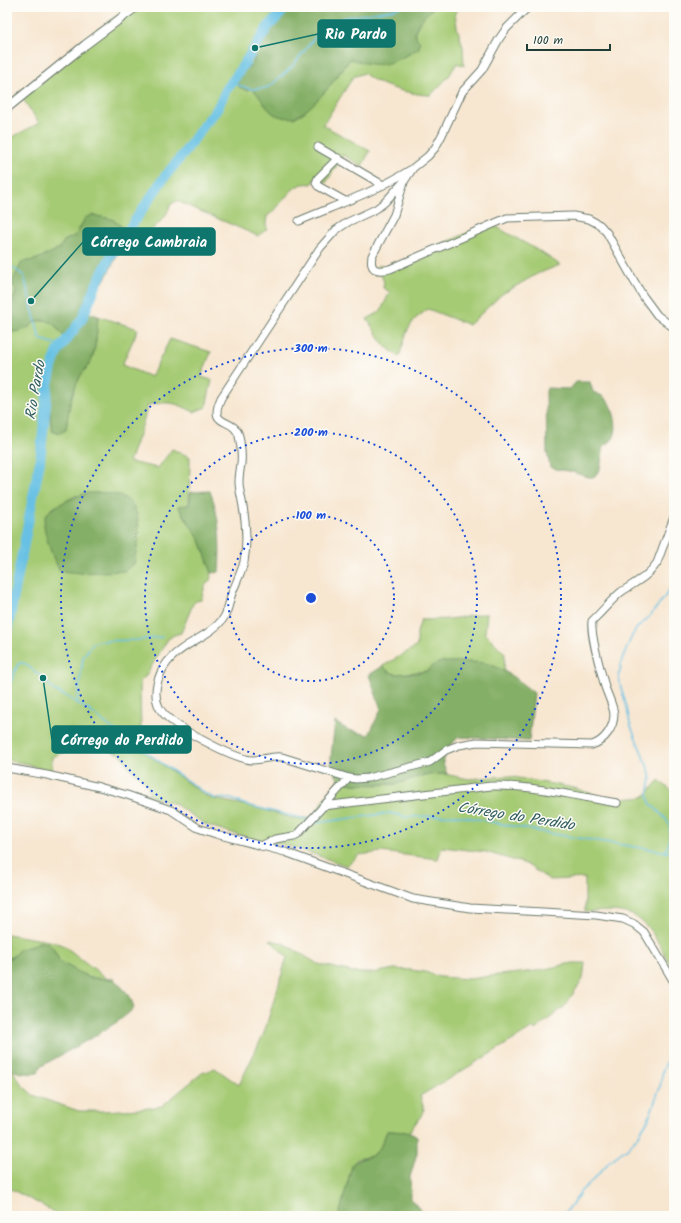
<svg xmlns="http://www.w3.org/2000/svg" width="681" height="1223" font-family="Kalam,sans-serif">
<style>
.green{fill:#a6cb75;stroke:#628454;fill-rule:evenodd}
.forest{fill:#84af66;stroke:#52764d}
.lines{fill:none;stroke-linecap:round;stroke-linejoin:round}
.stream{stroke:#67c1e4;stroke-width:1.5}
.river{stroke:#67c1e4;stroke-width:10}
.minor-casing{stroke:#6b786b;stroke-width:9}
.tertiary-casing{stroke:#6b786b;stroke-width:10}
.minor{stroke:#fff;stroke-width:7}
.tertiary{stroke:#fff;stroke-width:8}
.ring{fill:none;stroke:#1d4ed8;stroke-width:2;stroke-dasharray:2 4}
.labels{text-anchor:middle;stroke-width:3;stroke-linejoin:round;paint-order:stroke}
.water-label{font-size:15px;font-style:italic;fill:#315e60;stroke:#fdfcf7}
.centre{fill:#1d4ed8;stroke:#fdfcf7;stroke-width:2}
.ring-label{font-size:12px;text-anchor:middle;font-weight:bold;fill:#1d4ed8;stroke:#fdfcf7;stroke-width:3;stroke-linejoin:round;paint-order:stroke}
.leader{fill:none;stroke:#0f766e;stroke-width:1.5}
.callout-dot{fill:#0f766e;stroke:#fdfcf7;stroke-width:1.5}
.callout{fill:#0f766e;stroke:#0f766e;stroke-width:1.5}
.callout-label{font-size:15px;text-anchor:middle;font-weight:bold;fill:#fff}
</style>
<rect width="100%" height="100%" fill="#fdfcf7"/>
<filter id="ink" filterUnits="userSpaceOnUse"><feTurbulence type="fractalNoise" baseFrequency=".025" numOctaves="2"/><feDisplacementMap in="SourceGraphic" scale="8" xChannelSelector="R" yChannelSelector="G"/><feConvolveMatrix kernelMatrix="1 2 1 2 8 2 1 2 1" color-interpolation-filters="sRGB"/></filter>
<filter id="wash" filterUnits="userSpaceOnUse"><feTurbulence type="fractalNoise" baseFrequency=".012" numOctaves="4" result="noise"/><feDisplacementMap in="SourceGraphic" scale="16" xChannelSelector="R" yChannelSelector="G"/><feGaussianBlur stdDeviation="0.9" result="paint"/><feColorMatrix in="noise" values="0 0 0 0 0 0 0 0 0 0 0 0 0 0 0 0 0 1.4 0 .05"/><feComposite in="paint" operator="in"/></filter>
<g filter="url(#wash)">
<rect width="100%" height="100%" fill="#f7e6d0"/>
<g class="green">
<path d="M129,7H288L282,18L264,32L253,63L236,77L249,89C259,90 261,101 267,107C271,111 288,115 294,118C318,104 334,81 350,59L399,58L412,53L416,36L415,31L421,20L434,7H461L455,13L457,27L463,47L464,66L457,63L449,76L431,95C412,95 377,86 364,73L353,77L323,125L370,151L362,166L343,155L326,183L316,177L312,184C290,180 284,206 267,216L266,224L267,229L258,236L177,201L171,204L165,217L155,227L142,236L121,248L126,230L112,219L85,218L76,235L64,241L59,249L35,260L22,262L14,298L7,301V193L9,186L7,183V140L39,123L23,99L8,102L80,42Z"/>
<path d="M490,223C513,237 538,249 560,265L537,274L502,294L469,325L428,309L415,319L408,329L399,357L384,345L367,319L380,312L390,292L383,288L384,282L377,266L394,265Z"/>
<path d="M98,316L138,329L122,365L151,377L170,339L211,352L201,377L212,380L206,407L194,412C174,402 170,401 148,405L142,426L129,462L158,468L172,449L190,457L189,505L178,506L200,540L212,573L210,580L205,586L201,600L196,601L193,604L181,633L174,635L168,639L145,677L140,681L141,733L146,737L136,745L209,798L254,807L292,818H312L338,779L353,784L375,785L397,784L424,775L444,774L469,779L507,776L574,788L611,800L644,797L659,780L674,793V972C664,954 652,924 632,915C618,909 600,912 585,912V878L550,880L526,864L486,852L442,847L438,859L381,852L359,855L347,866C332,861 276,839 265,843L206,825L175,804L149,796C151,782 136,776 128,766C126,763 124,759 122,755L90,742L52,757V773L46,772L28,764L7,760V526L9,517L7,515V474L9,457L7,442V332L27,329L35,322L44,320L52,322L65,338C64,345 61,349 59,355C51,379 46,408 53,432L66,430C68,411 71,394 80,377C83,371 88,367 91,361C96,351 97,328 98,316ZM77,495L54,560L44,526L51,509Z"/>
<polygon points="482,614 487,614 485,633 505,653 504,672 488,664 434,665 427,671 395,674 388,671 383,666 417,646 417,632 421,620 449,619"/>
<polygon points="7,934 55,942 63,945 107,979 90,978 60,962 53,948 39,942 7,959"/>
<polygon points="270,940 283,943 318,964 357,973 373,973 394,969 411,970 425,972 440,977 470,979 490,976 536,971 572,963 585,963 583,979 564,1007 535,1030 533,1028 420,1096 424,1109 421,1116 409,1132 387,1131 379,1150 371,1156 357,1159 352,1165 339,1216 62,1216 7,1187 7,1067 12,1070 23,1086 33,1095 52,1102 79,1111 102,1111 141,1109 162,1106 202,1073 215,1068 239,1085 264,1033 287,957"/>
</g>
<g class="forest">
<path d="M288,7H434C428,13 414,25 415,34C416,37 418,40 420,42L419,48C412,53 392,63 384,64C373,66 361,62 350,59C337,76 314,110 295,117C289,119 279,117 274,114C264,108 261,95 252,89L247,90L239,87L236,77L253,63L259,43L264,32L282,18Z"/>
<path d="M92,215L112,219L126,230C117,260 103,287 82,310L98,316C97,328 96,351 91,361C88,367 83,371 80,377C71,394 68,411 66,430L60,433L53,432C46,408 51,379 59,355C61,349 64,345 65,338C57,328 50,315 35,322C31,324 29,328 26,329C20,332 13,332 7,332V301L14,298L16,292L12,282L22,262L35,260L59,249L64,241L76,235L85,218Z"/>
<path d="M576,382H590L593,392C598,394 604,396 607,400C614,409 620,430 612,440C610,442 606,444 604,446L600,469L594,477C585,478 578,473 569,471C561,470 558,470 550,467L547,452L546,391L547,388L570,389Z"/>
<path d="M210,491C220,516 221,545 219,572L212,573L200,540L178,506L189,505L191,492Z"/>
<path d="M87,493C97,493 109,492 118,495C147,504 138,542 134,564L124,571L81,573L60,571C54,560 39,527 46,515C50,507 79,495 87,493Z"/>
<path d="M441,662C454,662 476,661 489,664C506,670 520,682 534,693L529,741L459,737L447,748L443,763L447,774L424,775L397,784H353L338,779L331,766V757L335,722L348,730L369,735L381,709L369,675L383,666L388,671L395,674L415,673L427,671L434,665Z"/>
<path d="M39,942L48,943L53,948L60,962L68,966L90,978L114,979L129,995L134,1007C125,1022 58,1056 40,1067L38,1073C27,1074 17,1074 7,1067V959L14,956L19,949L33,946Z"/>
<path d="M387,1131L409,1132L417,1137V1153L410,1177L411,1199L425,1216H339L352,1165C358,1159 361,1159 369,1157C380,1153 383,1141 387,1131Z"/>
</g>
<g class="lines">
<g class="stream">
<polyline points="231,83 251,89 265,88 270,86 292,67 321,29 333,21 347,17 391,10 401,7"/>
<polyline points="7,129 7,142"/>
<path d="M7,147C10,172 17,179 7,206"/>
<polyline points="7,263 24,276 40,339 62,346"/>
<path d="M7,687C14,681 13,671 19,663H24L43,678L54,690L69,698L90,711L110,727L206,794L214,798L231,799L246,805L309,820"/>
<polyline points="77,703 83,657 93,643 100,641 137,640 162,637"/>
<polyline points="312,821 315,823 390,813 406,817 456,815 547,833 674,853"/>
<polyline points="665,852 669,843 670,826 666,819 650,803 648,795 651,778 649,770 630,724 627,708 620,684 619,675 622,659 632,636 636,629 649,617 664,598 674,582"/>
<polyline points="562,1216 572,1205 581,1191 593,1180 610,1161 630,1146 640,1133 649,1118 660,1087 663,1070 674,1046"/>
</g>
<polyline class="river" points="7,632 40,461 48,384 53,364 58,351 82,319 97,283 115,248 132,225 163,179 184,153 204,125 215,112 219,105 226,90 236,76 268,27 287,7"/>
</g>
</g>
<g filter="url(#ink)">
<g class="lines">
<defs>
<g id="minor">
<polyline points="318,147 383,185"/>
<polyline points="338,158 318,178 316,183 318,186 345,201"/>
<path d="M404,182L394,215L372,256C369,271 378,272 390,269L507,218L573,216L589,219L600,225L607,233L634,281L643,296L657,315L674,328"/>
<path d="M299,221C336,205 375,192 410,170"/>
<polyline points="7,768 47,775 99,787 127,795 171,810 198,828 216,834 285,852 413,899 470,908 596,915 623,919 634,924 644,932 674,982"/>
<path d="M349,778L356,779L368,778L430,762L446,750L459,745L477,742L592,745C605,741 614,727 614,714C613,705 608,696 605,687C601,671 590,636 592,621C602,612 610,601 621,592C634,583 648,577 657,563L674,517"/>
<path d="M323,806L491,786C533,785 575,796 617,803"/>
<path d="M261,846L275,839L294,836L298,834L349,778L282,757C269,755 258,763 246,759C227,754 167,725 159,707C151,690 160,669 172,657C188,641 210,636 223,619C228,612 229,602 232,593C236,583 241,573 244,562C247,545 246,524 243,507C242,499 239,490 239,482C239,476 240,470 241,464C242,454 241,445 239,436C234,416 207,429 221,398L320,248L336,230L348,222L376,209L385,202L405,180L413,168L428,156L435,148L442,135L462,92L482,70L499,39L506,29L524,11L529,7"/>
</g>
<polyline id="tertiary" points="7,108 85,45 136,7"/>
</defs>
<use href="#minor" class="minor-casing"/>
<use href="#tertiary" class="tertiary-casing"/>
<use href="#minor" class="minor"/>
<use href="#tertiary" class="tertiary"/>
</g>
</g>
<g class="ring">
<circle cx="311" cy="598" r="83"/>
<circle cx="311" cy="598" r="166"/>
<circle cx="311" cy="598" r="250"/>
</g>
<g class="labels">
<g class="water-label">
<text transform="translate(35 390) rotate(-80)" y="5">Rio Pardo</text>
<text transform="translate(516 816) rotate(9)" y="5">Córrego do Perdido</text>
</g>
</g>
<circle cx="311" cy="598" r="6" class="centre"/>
<g class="ring-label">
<text x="311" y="352">300 m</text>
<text x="311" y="436">200 m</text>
<text x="311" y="519">100 m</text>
</g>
<path class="leader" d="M255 48L318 34M31 301L83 242M43 678L52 740"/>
<g class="callout-dot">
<circle cx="255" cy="48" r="4"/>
<circle cx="31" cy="301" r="4"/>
<circle cx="43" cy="678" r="4"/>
</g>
<g class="callout">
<rect x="318" y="20" width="77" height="27" rx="4"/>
<rect x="83" y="228" width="132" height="27" rx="4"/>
<rect x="52" y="726" width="139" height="27" rx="4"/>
</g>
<g class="callout-label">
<text x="356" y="39">Rio Pardo</text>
<text x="149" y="247">Córrego Cambraia</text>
<text x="122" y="745">Córrego do Perdido</text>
</g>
<rect width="681" height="1223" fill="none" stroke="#fdfcf7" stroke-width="24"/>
<path d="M527 44v6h83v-6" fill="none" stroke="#1f3d34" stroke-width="2"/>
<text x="533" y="44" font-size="12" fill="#1f3d34" stroke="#fdfcf7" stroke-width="3" paint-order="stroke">100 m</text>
</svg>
